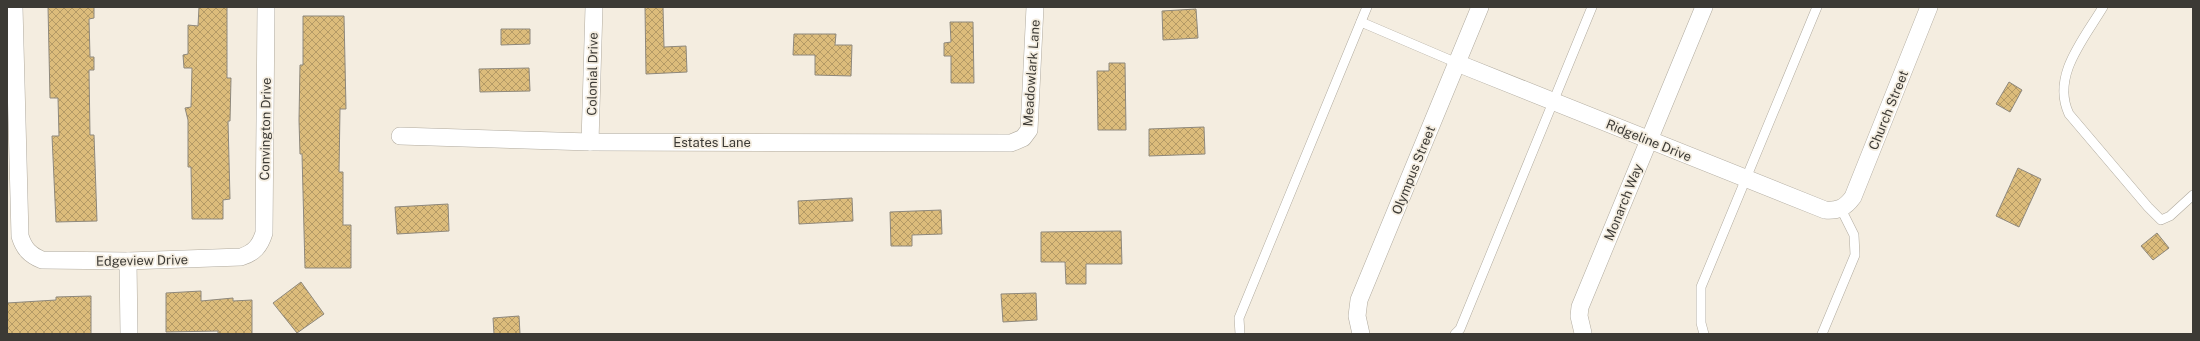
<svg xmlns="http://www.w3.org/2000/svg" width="2200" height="341" font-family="'Public Sans',sans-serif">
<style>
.building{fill:url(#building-cross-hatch);stroke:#8e887c}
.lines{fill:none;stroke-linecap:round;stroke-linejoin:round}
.service-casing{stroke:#b0aa9e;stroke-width:10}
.minor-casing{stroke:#b0aa9e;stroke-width:18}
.service{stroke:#fff;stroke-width:9}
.minor{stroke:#fff;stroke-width:17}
.labels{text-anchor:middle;stroke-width:3.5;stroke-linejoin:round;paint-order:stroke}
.street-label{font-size:13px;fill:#3c3a35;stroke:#f4ede0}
</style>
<defs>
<pattern id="building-cross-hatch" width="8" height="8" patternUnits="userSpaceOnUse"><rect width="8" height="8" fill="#dcbc7b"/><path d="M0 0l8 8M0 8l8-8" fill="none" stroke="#b49a66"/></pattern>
</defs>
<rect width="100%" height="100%" fill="#f4ede0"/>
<g class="building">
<polygon points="48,7 94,7 94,18 89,19 90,57 94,57 94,70 89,70 90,135 94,135 97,221 56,222 52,136 59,136 58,98 50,98"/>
<polygon points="199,7 227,7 227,78 231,78 230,121 228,121 230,199 223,200 223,219 192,219 191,167 188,167 188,120 185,108 191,107 192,68 184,68 183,55 188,54 188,25 198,26"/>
<polygon points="645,7 663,7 664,47 686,46 687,72 646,74"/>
<polygon points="1196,9 1198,38 1163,40 1162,11"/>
<polygon points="303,16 344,16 346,109 340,109 339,172 343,172 343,225 351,225 351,268 305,268 302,154 300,154 299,120 300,65 303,65"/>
<polygon points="950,22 973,22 974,83 951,83 951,56 944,56 944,43 951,42"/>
<polygon points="501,29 530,29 530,44 501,45"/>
<polygon points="794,34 836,34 835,45 852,45 851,76 815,75 815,55 793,55"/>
<polygon points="1109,63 1125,63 1126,130 1098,130 1097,71 1109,71"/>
<polygon points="529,68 530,91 480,92 479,69"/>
<polygon points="2009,82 2022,90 2010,112 1996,104"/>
<polygon points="1204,127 1205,154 1149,156 1149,129"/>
<polygon points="2018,168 2041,179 2019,227 1996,216"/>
<polygon points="852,198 853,221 799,224 798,201"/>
<polygon points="448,204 449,231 397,234 395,207"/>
<polygon points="941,210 942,234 912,235 912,246 891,246 890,212"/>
<polygon points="1121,231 1122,264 1086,264 1086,284 1066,284 1065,262 1041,262 1041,232"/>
<polygon points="2157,233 2169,248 2153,260 2141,246"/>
<polygon points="301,282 324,314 297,333 273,303"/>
<polygon points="201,291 201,301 233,298 233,301 252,300 252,334 218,334 218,331 166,332 166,293"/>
<polygon points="1036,293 1037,320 1003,322 1001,294"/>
<polygon points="91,296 91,334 7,334 7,303 56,300 56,297"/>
<polygon points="519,316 520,334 494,334 493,318"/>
</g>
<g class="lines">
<defs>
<g id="service">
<path d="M2103,7C2084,39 2051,76 2069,114L2148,207L2161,220L2170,216L2193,195"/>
<polyline points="1361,22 1457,63"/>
<polyline points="1240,334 1239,318 1367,7"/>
<polyline points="1455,334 1460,329 1592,7"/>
<polyline points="1704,334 1701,323 1701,287 1817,7"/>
<polyline points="1822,334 1855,255 1854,235 1841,209"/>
</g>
<g id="minor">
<path d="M14,7L20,236C24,249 30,255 42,260L128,261L241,257C254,253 260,246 264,233L266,7"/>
<path d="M1457,63L1825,210C1838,211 1845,208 1853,197L1929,7"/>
<polyline points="400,136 590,142 1011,143 1023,138 1029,130 1035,7"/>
<polyline points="590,142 594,7"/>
<polyline points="128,261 129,334"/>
<polyline points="1583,333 1579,316 1580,307 1704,7"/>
<polyline points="1361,334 1357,316 1359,300 1480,7"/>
</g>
</defs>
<use href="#service" class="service-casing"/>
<use href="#minor" class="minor-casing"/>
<use href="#service" class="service"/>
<use href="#minor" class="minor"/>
</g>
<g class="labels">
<g class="street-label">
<text transform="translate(1031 73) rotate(-86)" y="5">Meadowlark Lane</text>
<text transform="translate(592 74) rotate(-89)" y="5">Colonial Drive</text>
<text transform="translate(1888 110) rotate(-68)" y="5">Church Street</text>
<text transform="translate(265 129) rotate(-89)" y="5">Convington Drive</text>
<text transform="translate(1649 140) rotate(22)" y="5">Ridgeline Drive</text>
<text x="712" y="147">Estates Lane</text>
<text transform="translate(1413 170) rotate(-68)" y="5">Olympus Street</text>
<text transform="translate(1623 202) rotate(-68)" y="5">Monarch Way</text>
<text transform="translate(142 260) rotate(-1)" y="5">Edgeview Drive</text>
</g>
</g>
<rect width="2200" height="341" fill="none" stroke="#3c3a35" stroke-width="16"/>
</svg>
